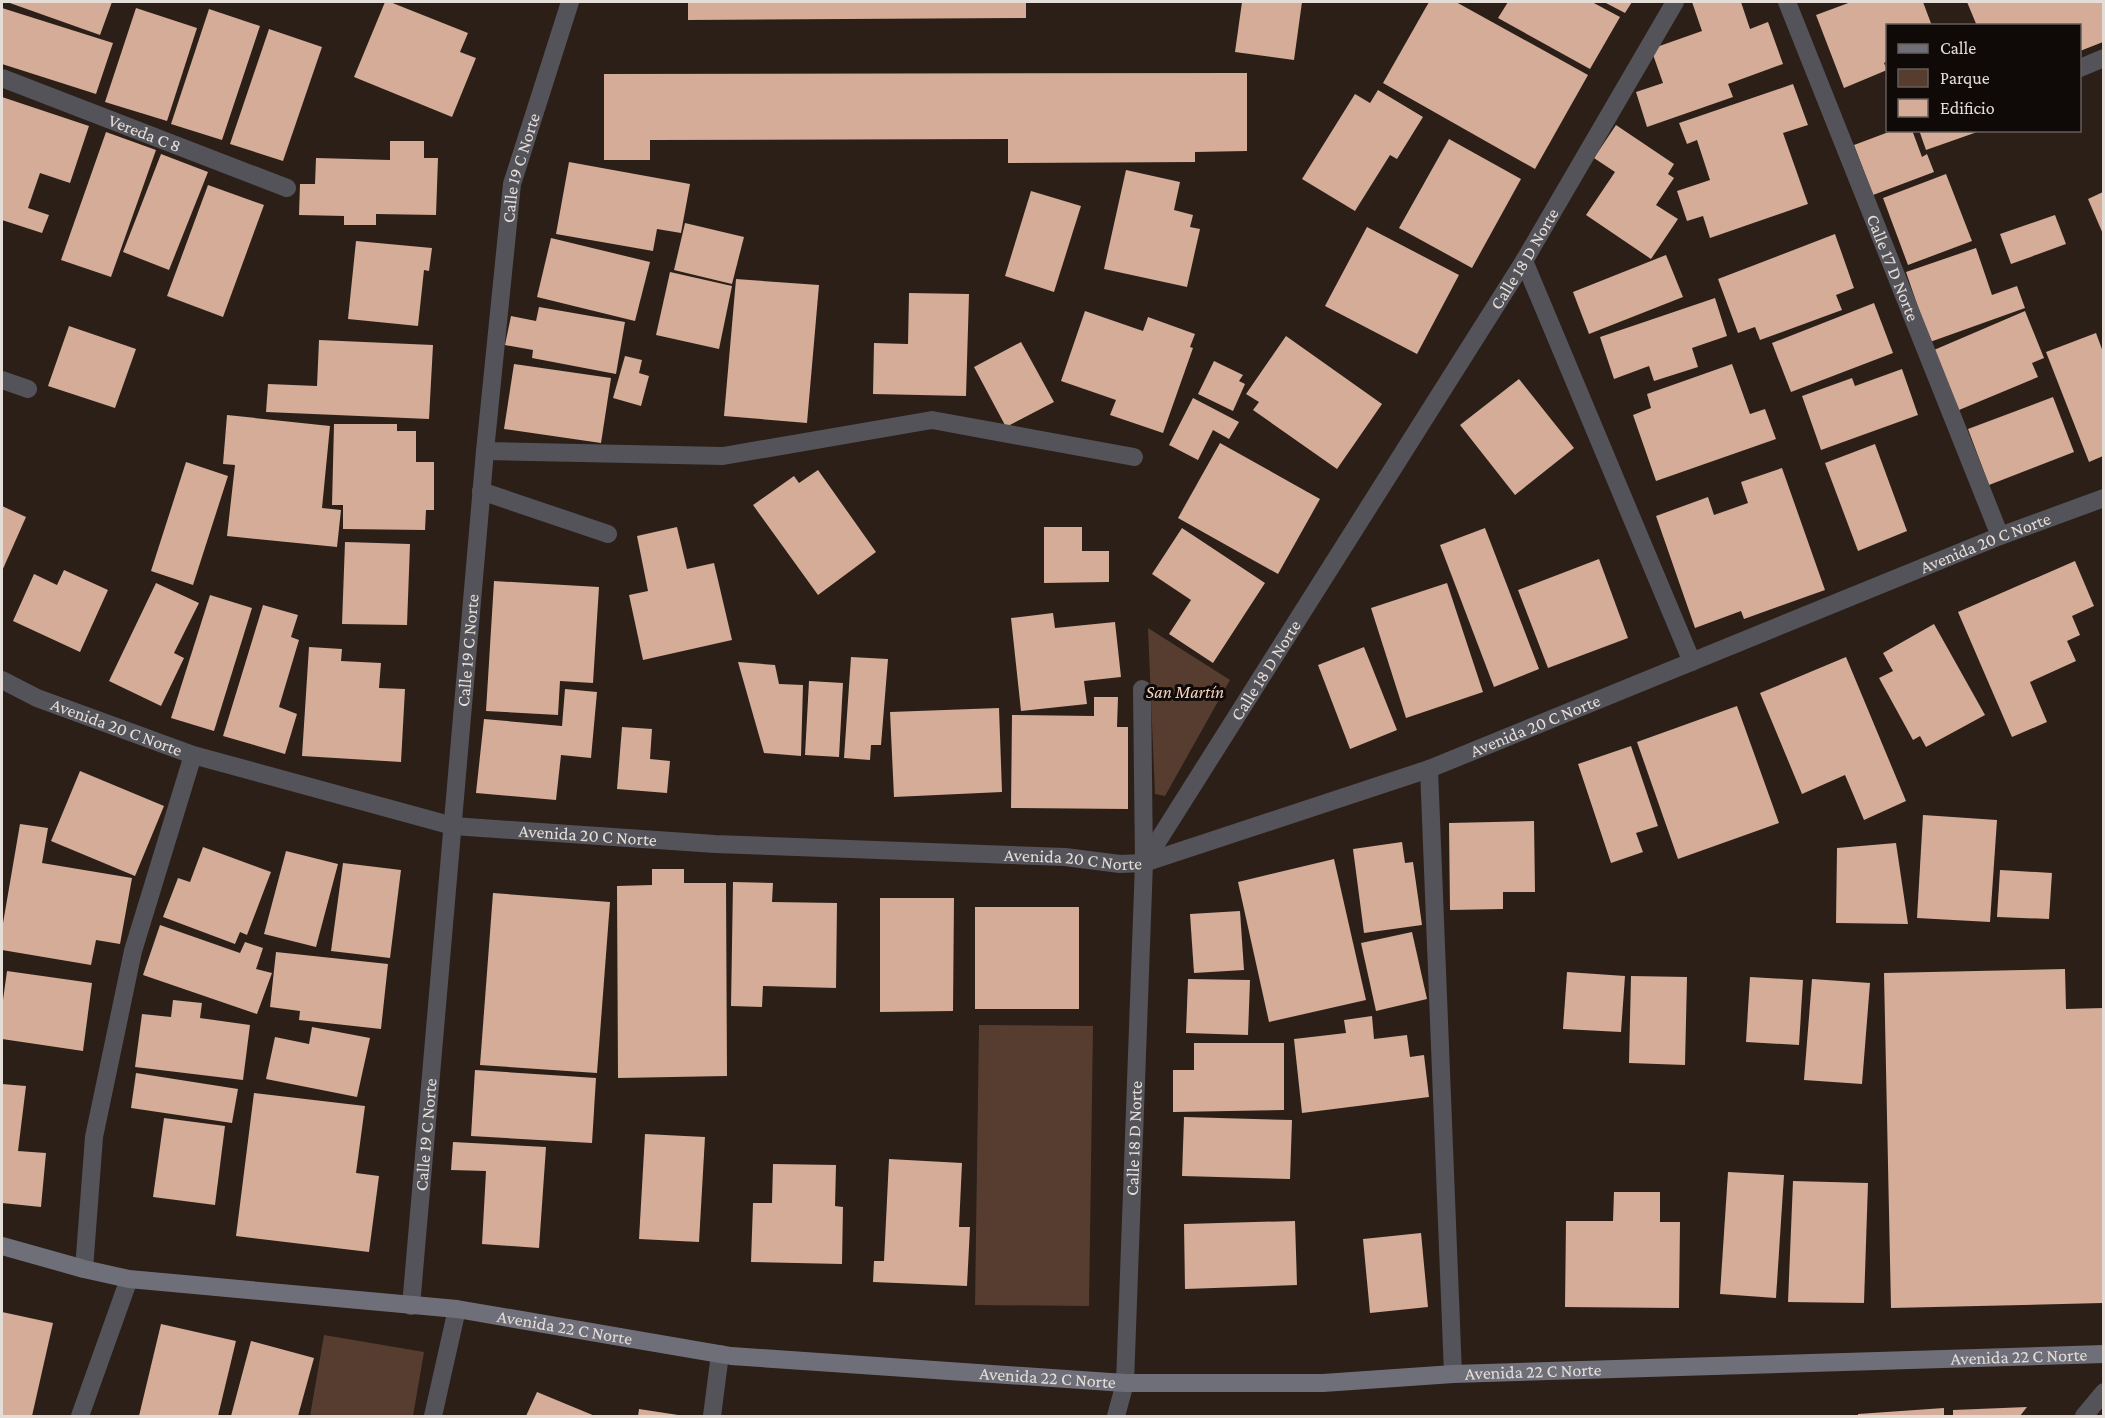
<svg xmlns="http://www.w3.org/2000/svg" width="2105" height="1418" font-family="'Crimson Pro',serif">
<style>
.green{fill:#563d2f}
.building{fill:#d4ac97}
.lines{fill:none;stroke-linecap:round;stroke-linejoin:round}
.lane{stroke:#535359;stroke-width:18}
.street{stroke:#535359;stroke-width:18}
.secondary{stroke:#6f6f79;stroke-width:18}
.labels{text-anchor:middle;stroke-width:6;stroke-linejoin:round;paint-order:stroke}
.street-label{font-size:18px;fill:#e5ddd8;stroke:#0f0a07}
.park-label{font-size:18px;font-style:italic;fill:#f8d2be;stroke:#0f0a07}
</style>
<rect width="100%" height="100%" fill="#2b1f18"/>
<g class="green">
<polygon points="1148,628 1230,680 1165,796 1155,794"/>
<polygon points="979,1025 1093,1026 1089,1306 975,1305"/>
<polygon points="324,1335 424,1352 413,1416 310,1416"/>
</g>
<g class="building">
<polygon points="7,2 112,2 100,35"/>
<polygon points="385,2 390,2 468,33 460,52 476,58 452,117 354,77"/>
<polygon points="688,2 1026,2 1026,18 688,20"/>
<polygon points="1242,2 1302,2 1294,60 1235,52"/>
<polygon points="1429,2 1456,2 1588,75 1535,169 1383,83"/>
<polygon points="1508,2 1592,2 1620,17 1590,69 1498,18"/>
<polygon points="1604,2 1632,2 1625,13"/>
<polygon points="1692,2 1741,2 1750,29 1768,22 1783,64 1728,84 1733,97 1647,127 1636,92 1663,83 1651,49 1702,31"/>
<polygon points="1851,2 1923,2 1932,26 1887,26 1887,61 1884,63 1887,70 1844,88 1816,15"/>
<polygon points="1967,2 2103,2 2103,42 2080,51 2080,26 1977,26"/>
<polygon points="2,8 113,43 96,94 2,64"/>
<polygon points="136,8 197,28 167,121 105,102"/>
<polygon points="209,9 260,26 222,140 171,124"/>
<polygon points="269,29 322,47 283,161 230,144"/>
<polygon points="1247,73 1247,151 1195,152 1195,162 1008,163 1008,139 650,140 650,160 604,160 604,74"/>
<polygon points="1793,84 1808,125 1783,133 1808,204 1710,238 1703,216 1687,221 1677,191 1710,180 1697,140 1687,144 1679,123"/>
<polygon points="1378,90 1423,117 1397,159 1390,155 1355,211 1302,179 1355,94 1370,103"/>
<polygon points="2,97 89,126 70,183 40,173 28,208 49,215 42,233 2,220"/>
<polygon points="1616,125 1674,164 1668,174 1674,178 1656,205 1678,219 1651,259 1586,215 1615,172 1594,158"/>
<polygon points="1894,130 1912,130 1922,157 1927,154 1934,172 1873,195 1854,145"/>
<polygon points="1919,130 1980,130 1980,131 1926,150"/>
<polygon points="106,132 156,150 111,277 61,260"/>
<polygon points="1449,139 1521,179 1472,268 1399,228"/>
<polygon points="390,141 424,141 424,158 438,158 436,215 376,214 376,225 344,225 344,216 299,215 300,184 315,184 316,158 390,160"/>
<polygon points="161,154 208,172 169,270 123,252"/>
<polygon points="569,162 690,184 681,233 657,229 653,251 556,234"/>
<polygon points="1126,170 1180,182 1174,210 1193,215 1190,227 1200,229 1187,287 1104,269"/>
<polygon points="1946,174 1972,241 1908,265 1883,198"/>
<polygon points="208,185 264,205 223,317 167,296"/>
<polygon points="1031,191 1081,206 1054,292 1005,276"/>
<polygon points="2103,192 2103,234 2088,199"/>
<polygon points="2055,215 2066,244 2011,264 2000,234"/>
<polygon points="685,223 744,237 732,284 674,270"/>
<polygon points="1367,227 1459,275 1417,354 1325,306"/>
<polygon points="1835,234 1854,288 1836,295 1842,310 1760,340 1755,327 1738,333 1718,279"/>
<polygon points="551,238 650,262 635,321 537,297"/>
<polygon points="356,241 432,248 429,271 424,270 418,326 348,319"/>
<polygon points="1976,248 1992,295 2017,286 2025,308 1930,342 1906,272"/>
<polygon points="1666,255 1683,297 1589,334 1573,292"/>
<polygon points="670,272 732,286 719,349 656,335"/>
<polygon points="736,279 819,285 807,423 724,416"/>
<polygon points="909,293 969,294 966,396 873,394 874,343 908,344"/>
<polygon points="1715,298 1727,336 1692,348 1698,367 1654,381 1649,366 1614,379 1600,337"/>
<polygon points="1874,303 1893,353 1791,392 1772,343"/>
<polygon points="539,307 625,322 616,374 532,358 533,350 505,345 511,316 536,321"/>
<polygon points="1085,311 1143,331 1148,317 1195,334 1190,347 1193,348 1163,433 1110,415 1116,400 1061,381"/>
<polygon points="2025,311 2044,358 2032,363 2038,377 1959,410 1934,350"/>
<polygon points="69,326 136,349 115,408 48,386"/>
<polygon points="2096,333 2103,352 2103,456 2089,462 2046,352"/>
<polygon points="1286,336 1382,404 1337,469 1253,410 1259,402 1246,394"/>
<polygon points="319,340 433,345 429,419 266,412 268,384 317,386"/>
<polygon points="1021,342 1054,402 1006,427 974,367"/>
<polygon points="625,356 642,360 639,373 649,376 641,406 613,398"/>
<polygon points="1214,361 1243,375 1239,381 1245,384 1233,411 1198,394"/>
<polygon points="514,364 611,378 601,443 504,429"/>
<polygon points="1732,364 1750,414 1765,409 1776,439 1656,481 1633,415 1651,408 1647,394"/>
<polygon points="1902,369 1918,415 1821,450 1802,396 1852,378 1855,386"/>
<polygon points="1519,379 1574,448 1515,495 1460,425"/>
<polygon points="2053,397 2074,452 1989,485 1968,429"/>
<polygon points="1193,398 1239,422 1229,439 1213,430 1198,460 1169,445"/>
<polygon points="227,415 330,426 322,508 341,510 337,547 227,536 235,465 223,464"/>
<polygon points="334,424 397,424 397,431 416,431 416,462 434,462 434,510 426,510 425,530 343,529 343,505 332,505"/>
<polygon points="1220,443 1320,499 1278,574 1178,518"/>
<polygon points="1875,444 1907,531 1858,551 1825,463"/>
<polygon points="186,462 228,476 193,585 151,571"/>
<polygon points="1782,468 1825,590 1744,619 1741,611 1695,628 1656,516 1708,497 1714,515 1748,503 1741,482"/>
<polygon points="818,470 876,552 818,595 753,505 794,476 799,483"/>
<polygon points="2,506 26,517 2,571"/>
<polygon points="677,527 687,569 714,563 732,640 643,660 629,595 648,591 637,536"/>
<polygon points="1044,527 1082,527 1082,551 1109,551 1109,582 1044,583"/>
<polygon points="1182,528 1265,583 1213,663 1169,634 1191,600 1152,574"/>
<polygon points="1485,528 1539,669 1494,687 1440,545"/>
<polygon points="345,542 410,544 407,625 342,624"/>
<polygon points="1599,559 1628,638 1548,668 1518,590"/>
<polygon points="2075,561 2094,606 2072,616 2080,635 2067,641 2076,661 2030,682 2047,722 2012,737 1958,612"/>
<polygon points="64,570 108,590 80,652 13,621 34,574 57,585"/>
<polygon points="494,581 599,587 593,683 560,681 558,715 486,711"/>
<polygon points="156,583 199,603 174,653 184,658 161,706 109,681"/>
<polygon points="1447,583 1483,692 1406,718 1371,608"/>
<polygon points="210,595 252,608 214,731 171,718"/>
<polygon points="263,605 298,615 291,637 299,640 279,707 297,714 285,754 223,736"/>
<polygon points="1053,613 1055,628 1115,622 1121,677 1084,681 1087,704 1021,711 1011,618"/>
<polygon points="1934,624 1985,715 1926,747 1920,736 1913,740 1879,678 1893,671 1883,653"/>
<polygon points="309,647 342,649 341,661 381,663 379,688 405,689 401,762 302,756"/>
<polygon points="1364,647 1397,730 1350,749 1318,665"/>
<polygon points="851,657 888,659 881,745 871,745 870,760 844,758"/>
<polygon points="1846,657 1906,801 1864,820 1845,775 1802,794 1760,693"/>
<polygon points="738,662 775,665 779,684 803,685 801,756 764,753"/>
<polygon points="809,681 843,683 839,757 805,755"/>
<polygon points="565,689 597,692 591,758 561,755 556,800 476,793 484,719 562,726"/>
<polygon points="1094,697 1118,697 1117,727 1128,727 1128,809 1011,808 1012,715 1094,716"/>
<polygon points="1737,706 1779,823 1678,859 1637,742"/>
<polygon points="999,708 1002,792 894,797 890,712"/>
<polygon points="622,727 652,729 650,759 670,761 667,793 617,789"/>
<polygon points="1631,746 1658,826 1636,833 1643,852 1611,863 1578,764"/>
<polygon points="80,771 164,806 135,876 51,841"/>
<polygon points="1923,815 1997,820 1990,922 1917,918"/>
<polygon points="1534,821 1535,892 1503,892 1503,909 1450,910 1449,823"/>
<polygon points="20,824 48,828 42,863 132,878 120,944 96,940 91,965 2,950 2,929"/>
<polygon points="1402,842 1405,863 1413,862 1422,925 1364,933 1353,849"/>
<polygon points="1896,843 1908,924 1836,923 1837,848"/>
<polygon points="203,847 271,872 247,935 240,932 235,944 163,917 178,878 190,882"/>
<polygon points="286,851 338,864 316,947 264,934"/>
<polygon points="1334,859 1366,1000 1269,1022 1238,882"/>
<polygon points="343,863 401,870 390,958 331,951"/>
<polygon points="652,869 684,869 684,883 726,883 727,1076 618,1078 617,886 652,885"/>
<polygon points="2000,870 2052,873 2049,919 1997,917"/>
<polygon points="733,882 773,883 772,902 837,903 836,988 763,986 762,1007 731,1006"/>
<polygon points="493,893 610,902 597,1073 480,1065"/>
<polygon points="880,898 954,898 953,1011 880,1012"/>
<rect x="975" y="907" width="104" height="102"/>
<polygon points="1240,911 1244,970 1194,973 1190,914"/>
<polygon points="160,925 240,953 245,942 263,948 256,969 272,973 257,1014 143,975"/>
<polygon points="1412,932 1427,999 1376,1011 1361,943"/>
<polygon points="276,952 388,964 381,1029 299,1020 300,1011 270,1007"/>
<polygon points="2065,969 2066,1009 2103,1008 2103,1303 1891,1308 1884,973"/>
<polygon points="7,971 92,983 83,1051 2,1039 2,1007"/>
<polygon points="1567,972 1625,976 1621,1032 1563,1029"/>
<polygon points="1631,976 1687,977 1685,1065 1629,1063"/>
<polygon points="1750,977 1803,980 1799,1045 1746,1042"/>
<polygon points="1188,979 1250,980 1248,1035 1186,1033"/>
<polygon points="1812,979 1870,983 1862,1084 1804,1080"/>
<polygon points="173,1000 202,1003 200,1018 250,1025 243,1080 135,1067 142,1014 171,1017"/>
<polygon points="1372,1016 1374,1039 1407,1035 1410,1057 1424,1055 1429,1097 1302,1113 1294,1039 1346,1033 1344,1020"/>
<polygon points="312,1027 370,1038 357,1097 266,1079 275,1037 309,1044"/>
<polygon points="1194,1043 1284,1043 1284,1110 1173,1112 1173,1070 1194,1070"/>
<polygon points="475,1070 596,1078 592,1143 471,1136"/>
<polygon points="136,1073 238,1089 232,1123 131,1108"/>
<polygon points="2,1084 26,1086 18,1151 46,1153 41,1207 2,1203"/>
<polygon points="254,1093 365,1106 356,1173 379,1176 369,1252 236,1236"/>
<polygon points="1184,1117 1292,1120 1290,1179 1182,1176"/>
<polygon points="164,1118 225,1126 215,1205 153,1197"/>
<polygon points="645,1134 705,1137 699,1242 639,1239"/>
<polygon points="453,1142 546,1147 539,1248 482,1244 486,1171 451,1170"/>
<polygon points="889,1159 962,1163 959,1227 970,1227 967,1286 873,1282 874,1261 884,1261"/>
<polygon points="773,1164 836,1165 835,1206 843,1207 842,1264 751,1262 753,1203 772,1203"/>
<polygon points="1728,1172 1784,1175 1776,1298 1720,1294"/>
<polygon points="1793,1181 1868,1183 1864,1303 1788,1302"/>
<polygon points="1614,1192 1660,1192 1660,1222 1680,1222 1679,1308 1565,1307 1566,1221 1613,1221"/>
<polygon points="1295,1221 1297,1285 1185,1289 1184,1224"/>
<polygon points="1421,1233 1428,1307 1370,1313 1363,1239"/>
<polygon points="2,1312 53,1323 32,1416 2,1416"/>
<polygon points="161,1324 236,1341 218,1416 139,1416"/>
<polygon points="251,1341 314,1358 298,1416 231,1416"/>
<polygon points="537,1392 595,1416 526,1416"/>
<polygon points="2027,1407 2020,1416 1953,1416 1953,1410"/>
<polygon points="1944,1408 1944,1416 1858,1416 1858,1414"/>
<polygon points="639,1409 678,1415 678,1416 638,1416"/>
</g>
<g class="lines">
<g class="lane">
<polyline points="481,491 608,534"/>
<polyline points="1429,769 1453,1374"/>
<polyline points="433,1416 457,1309"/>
<polyline points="712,1416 720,1354"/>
</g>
<g class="street">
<path id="s1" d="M1787,2L2000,536"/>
<polyline points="2080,68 2104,58"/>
<path id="s2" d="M2,78L287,188"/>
<polyline points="1524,261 1692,662"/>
<polyline points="2,380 28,389"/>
<polyline points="485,451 723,456 932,420 1134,457"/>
<path id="s3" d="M2,680L37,698L193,755L453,826L715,844L1065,857L1120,864L1144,863L1429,769L2000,536L2104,498"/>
<path id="s4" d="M1144,863L1524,261L1675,2"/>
<polyline points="84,1269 94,1137 133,951 193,755"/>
<path id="s5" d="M411,1306L485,451L512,184L570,2"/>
<polyline points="80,1416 129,1279"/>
<path id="s6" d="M1116,1416L1125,1383L1144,863L1142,689"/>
<polyline points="2084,1416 2104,1392"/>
</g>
<path class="secondary" id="s7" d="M2,1246L84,1269L129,1279L457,1309L731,1356L1125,1383H1323L1453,1374L2104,1354"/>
</g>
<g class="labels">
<g class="street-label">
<text dy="6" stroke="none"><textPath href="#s2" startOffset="153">Vereda C 8</textPath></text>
<text dy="6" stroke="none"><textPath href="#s5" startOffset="1144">Calle 19 C Norte</textPath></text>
<text dy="6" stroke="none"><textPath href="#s4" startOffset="714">Calle 18 D Norte</textPath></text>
<text dy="6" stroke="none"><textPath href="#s1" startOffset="286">Calle 17 D Norte</textPath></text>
<text dy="6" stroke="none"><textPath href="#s3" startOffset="2068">Avenida 20 C Norte</textPath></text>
<text dy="6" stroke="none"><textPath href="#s5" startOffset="658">Calle 19 C Norte</textPath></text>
<text dy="6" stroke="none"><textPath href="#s4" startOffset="228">Calle 18 D Norte</textPath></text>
<text dy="6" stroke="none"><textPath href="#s3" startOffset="1582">Avenida 20 C Norte</textPath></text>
<text dy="6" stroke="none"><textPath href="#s3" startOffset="124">Avenida 20 C Norte</textPath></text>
<text dy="6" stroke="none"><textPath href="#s3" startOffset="610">Avenida 20 C Norte</textPath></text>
<text dy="6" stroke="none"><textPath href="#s3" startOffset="1096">Avenida 20 C Norte</textPath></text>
<text dy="6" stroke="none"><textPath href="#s5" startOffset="172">Calle 19 C Norte</textPath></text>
<text dy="6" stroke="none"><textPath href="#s6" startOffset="279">Calle 18 D Norte</textPath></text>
<text dy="6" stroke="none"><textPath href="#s7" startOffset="570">Avenida 22 C Norte</textPath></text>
<text dy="6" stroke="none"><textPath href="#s7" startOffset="2028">Avenida 22 C Norte</textPath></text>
<text dy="6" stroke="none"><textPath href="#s7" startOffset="1542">Avenida 22 C Norte</textPath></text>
<text dy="6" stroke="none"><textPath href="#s7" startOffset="1056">Avenida 22 C Norte</textPath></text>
</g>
<g class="park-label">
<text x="1185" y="698">San Martín</text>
</g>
</g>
<rect width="2105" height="1418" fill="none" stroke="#e5ddd8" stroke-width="6"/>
<rect x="1886" y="24" width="195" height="108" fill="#0f0a07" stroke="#655e5b" stroke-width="1.5"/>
<rect x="1898" y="44" width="30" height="9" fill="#6f6f79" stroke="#655e5b" stroke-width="1.5"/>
<text x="1940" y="54" font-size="18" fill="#e5ddd8">Calle</text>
<rect x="1898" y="69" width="30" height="18" fill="#563d2f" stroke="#655e5b" stroke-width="1.5"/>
<text x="1940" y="84" font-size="18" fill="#e5ddd8">Parque</text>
<rect x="1898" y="99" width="30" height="18" fill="#d4ac97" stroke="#655e5b" stroke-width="1.5"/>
<text x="1940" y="114" font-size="18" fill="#e5ddd8">Edificio</text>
</svg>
